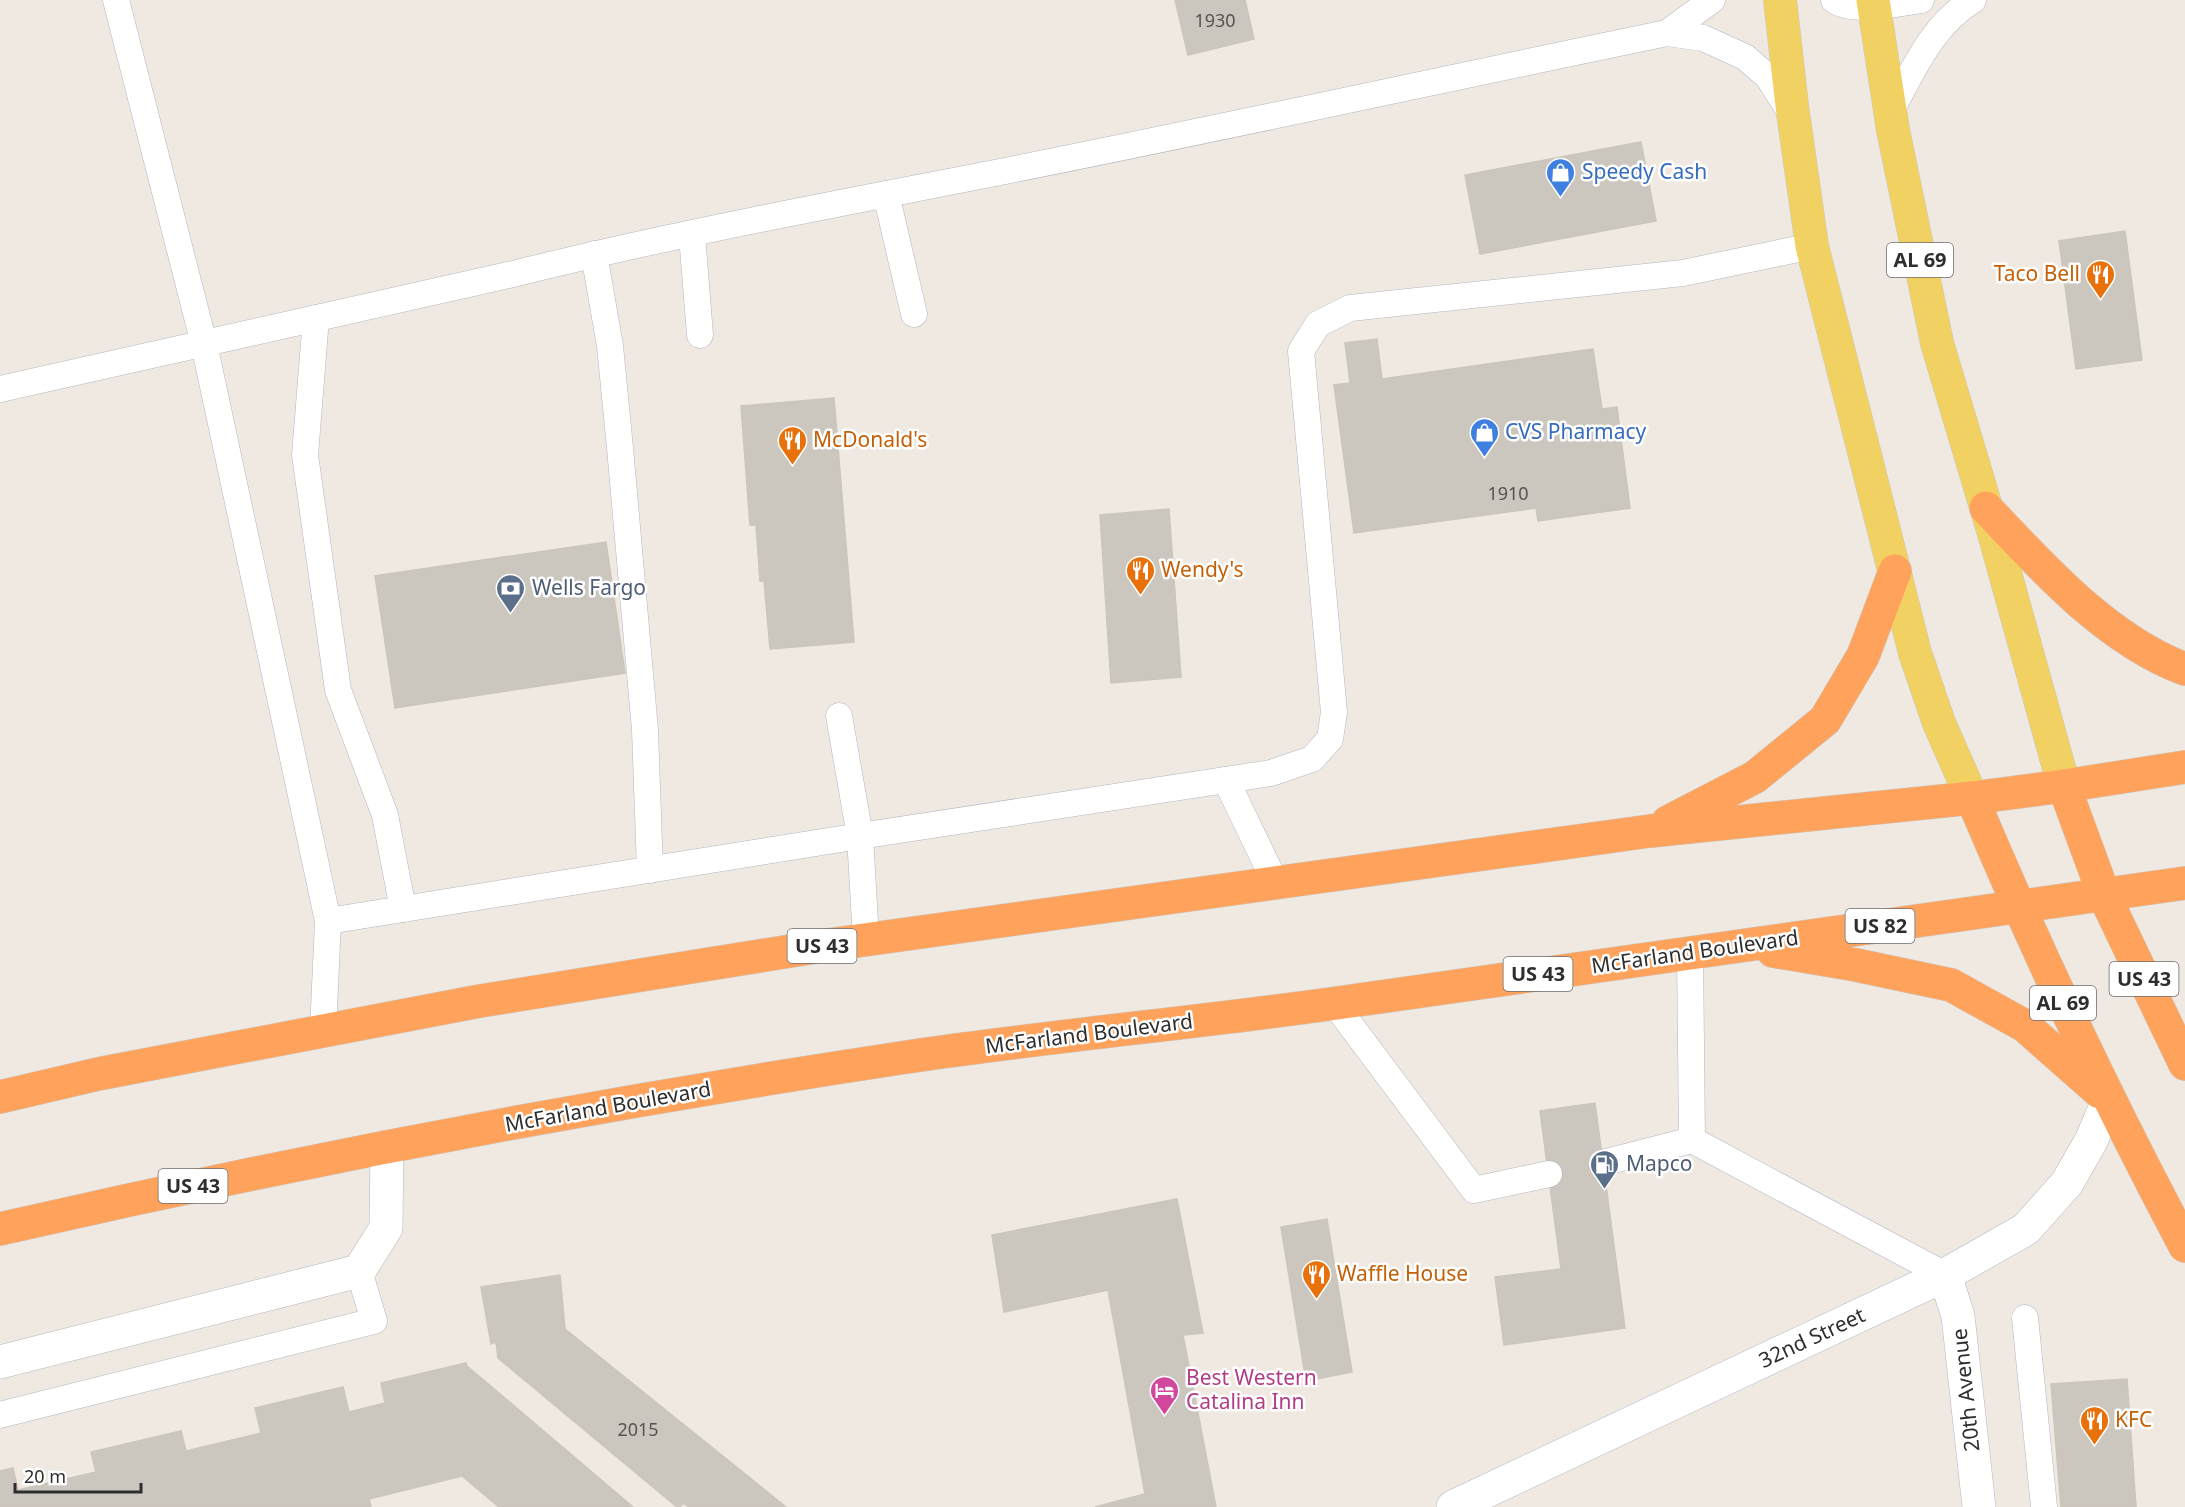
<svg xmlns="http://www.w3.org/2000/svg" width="2185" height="1507" font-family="'Noto Sans',sans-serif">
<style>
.building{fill:#cbc7bf;stroke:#cbc5ba;stroke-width:1.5}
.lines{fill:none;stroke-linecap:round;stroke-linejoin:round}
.lane-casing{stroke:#b4b7c1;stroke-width:27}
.street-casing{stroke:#b4b7c1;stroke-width:34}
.primary-casing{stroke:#c9c9c9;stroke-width:34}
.highway-casing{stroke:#c9c9c9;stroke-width:34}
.lane{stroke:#fff;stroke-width:26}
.street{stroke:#fff;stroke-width:33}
.primary{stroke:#f2d163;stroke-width:33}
.highway{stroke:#ffa35c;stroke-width:33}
.labels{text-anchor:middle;stroke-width:5;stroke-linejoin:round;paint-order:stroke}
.number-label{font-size:18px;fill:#555452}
.shield{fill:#fff;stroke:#6d6d6d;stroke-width:1.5}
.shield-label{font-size:20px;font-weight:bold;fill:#2e2e2e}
.shop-label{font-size:21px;fill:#366cbe;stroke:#fff;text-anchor:start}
.food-label{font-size:21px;fill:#c56008;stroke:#fff;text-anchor:start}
.service-label{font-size:21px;fill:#4e5e75;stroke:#fff;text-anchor:start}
.street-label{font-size:21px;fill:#2e2e2e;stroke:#fff}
.hotel-label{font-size:21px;fill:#b23c85;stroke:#fff;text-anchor:start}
</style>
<rect width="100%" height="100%" fill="#efe9e1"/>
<g class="building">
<polygon points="1175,0 1245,0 1254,39 1188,55"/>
<polygon points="1641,142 1656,221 1480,254 1465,175"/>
<polygon points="2125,231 2142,360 2076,369 2059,241"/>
<polygon points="1377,339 1382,379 1593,349 1602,409 1617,407 1630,508 1538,521 1536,508 1354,533 1334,385 1350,383 1345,343"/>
<polygon points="834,398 854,642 770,649 764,581 760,581 756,525 750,525 741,406"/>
<polygon points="1169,509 1181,677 1111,683 1100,515"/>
<polygon points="606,542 625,673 395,708 375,576"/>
<polygon points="1595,1103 1625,1328 1504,1345 1495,1277 1561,1269 1540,1111"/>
<polygon points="1177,1199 1203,1333 1183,1335 1216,1507 1095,1507 1145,1494 1108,1290 1004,1312 992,1235"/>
<polygon points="1327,1219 1352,1372 1306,1381 1281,1227"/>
<polygon points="560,1275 565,1329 786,1507 689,1507 683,1503 680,1507 677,1507 498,1358 496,1342 491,1344 481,1287"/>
<polygon points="466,1363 467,1366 633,1507 499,1507 462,1476 369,1499 371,1507 0,1507 0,1471 13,1468 18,1490 96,1472 91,1452 181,1431 186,1451 261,1433 255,1408 343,1387 349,1412 385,1403 381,1383"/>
<polygon points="2127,1379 2136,1507 2061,1507 2051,1384"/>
</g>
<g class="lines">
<defs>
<g id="lane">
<polyline points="116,0 204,344 328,921 323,1031"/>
<path d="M1834,0C1853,14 1898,3 1921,0"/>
<polyline points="1667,33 1712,0"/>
<path d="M1890,112C1914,70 1930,27 1973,0"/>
<polyline points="886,194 914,314"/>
<polyline points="692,235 700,335"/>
<polyline points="594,254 610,346 620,448 645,730 650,870"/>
<polyline points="316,318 305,455 338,690 385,815 403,909"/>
<path d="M0,389L513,274C673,234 837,204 1000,172C1222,128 1444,79 1667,33L1703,38L1745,57L1768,77L1792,115"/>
<polyline points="839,716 860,836 866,940"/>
<polyline points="1226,780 1276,884"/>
<polyline points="328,921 860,836 1271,773 1312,759 1330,739 1334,712 1301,351 1318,324 1350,308 1683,273 1812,246"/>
<polyline points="1690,952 1692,1140"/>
<polyline points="1334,1003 1474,1190 1549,1174"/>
<polyline points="1602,1163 1692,1140 1945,1275"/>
<polyline points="2025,1318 2044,1507"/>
<polyline points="0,1415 374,1321 359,1271"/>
</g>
<g id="street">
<polyline points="1945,1275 1958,1316 1979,1507"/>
<polyline points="0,1362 359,1271 386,1228 387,1147"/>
<polyline points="1453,1507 1945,1275 2026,1229 2067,1183 2091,1141 2109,1099"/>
</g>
<g id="primary">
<polyline points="1780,0 1792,106 1812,246 1915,653 1939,723 1972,798"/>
<polyline points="1873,0 1893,130 1937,343 1995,537 2064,786"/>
</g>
<g id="highway">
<path d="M1986,508C2042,567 2107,640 2185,669"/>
<polyline points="2064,786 2104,895 2185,1064"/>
<path d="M1972,798C2036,950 2107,1099 2185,1246"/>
<polyline points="1668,822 1755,777 1825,720 1863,656 1895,571"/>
<polyline points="1773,951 1856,965 1951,985 2025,1026 2100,1092"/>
<polyline points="0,1097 98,1074 480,1001 828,945 1650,831 1972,798 2064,786 2185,767"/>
<path d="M0,1229C300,1160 602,1103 907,1057C1050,1036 1194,1023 1337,1003C1620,964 1902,922 2185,883"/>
</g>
</defs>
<use href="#lane" class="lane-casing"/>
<use href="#street" class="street-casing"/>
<use href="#primary" class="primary-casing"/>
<use href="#highway" class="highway-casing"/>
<use href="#lane" class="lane"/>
<use href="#street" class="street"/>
<use href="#primary" class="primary"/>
<use href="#highway" class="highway"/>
</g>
<defs>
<symbol id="shop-pin" viewBox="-11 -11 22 30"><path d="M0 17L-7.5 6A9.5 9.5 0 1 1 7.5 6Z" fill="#3f7fe0" stroke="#fff"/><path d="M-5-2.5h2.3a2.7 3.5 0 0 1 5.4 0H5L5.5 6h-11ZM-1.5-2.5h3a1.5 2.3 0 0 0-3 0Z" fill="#fff"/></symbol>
<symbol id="restaurant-pin" viewBox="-11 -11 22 30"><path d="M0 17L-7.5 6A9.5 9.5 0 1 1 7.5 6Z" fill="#e8710a" stroke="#fff"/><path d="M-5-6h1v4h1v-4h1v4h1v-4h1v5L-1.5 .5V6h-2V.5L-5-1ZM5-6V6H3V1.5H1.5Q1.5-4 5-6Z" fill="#fff"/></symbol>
<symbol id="bank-pin" viewBox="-11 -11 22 30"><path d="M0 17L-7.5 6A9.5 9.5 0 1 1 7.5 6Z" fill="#5c6f8a" stroke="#fff"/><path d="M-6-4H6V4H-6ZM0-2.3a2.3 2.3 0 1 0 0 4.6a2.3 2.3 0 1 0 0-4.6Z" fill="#fff"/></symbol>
<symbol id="fuel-pin" viewBox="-11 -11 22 30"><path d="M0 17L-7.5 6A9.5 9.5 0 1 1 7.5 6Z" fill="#5c6f8a" stroke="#fff"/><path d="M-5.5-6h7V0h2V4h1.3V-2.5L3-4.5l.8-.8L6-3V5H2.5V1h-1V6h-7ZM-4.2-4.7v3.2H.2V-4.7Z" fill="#fff"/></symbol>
<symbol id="hotel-pin" viewBox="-11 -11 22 30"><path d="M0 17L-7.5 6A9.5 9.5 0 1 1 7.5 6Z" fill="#d1479c" stroke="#fff"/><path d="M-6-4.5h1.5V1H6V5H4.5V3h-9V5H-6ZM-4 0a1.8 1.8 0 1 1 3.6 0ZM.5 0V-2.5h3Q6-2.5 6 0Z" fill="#fff"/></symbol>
</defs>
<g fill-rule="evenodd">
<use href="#shop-pin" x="1544" y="156" width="33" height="45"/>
<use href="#restaurant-pin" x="2084" y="258" width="33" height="45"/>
<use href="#shop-pin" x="1468" y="416" width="33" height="45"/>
<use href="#restaurant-pin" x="776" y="424" width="33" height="45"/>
<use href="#restaurant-pin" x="1124" y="554" width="33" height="45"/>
<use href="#bank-pin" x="494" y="572" width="33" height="45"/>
<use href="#fuel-pin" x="1588" y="1148" width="33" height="45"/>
<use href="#restaurant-pin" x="1300" y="1258" width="33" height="45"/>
<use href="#hotel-pin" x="1148" y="1374" width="33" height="45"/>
<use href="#restaurant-pin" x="2078" y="1404" width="33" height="45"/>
</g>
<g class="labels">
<g class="number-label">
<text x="1215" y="27">1930</text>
<text x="1508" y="500">1910</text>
<text x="638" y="1436">2015</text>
</g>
<g class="shield">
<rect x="1887" y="243" width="66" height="34" rx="4.5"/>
<rect x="1845.5" y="909" width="69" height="34" rx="4.5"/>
<rect x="787.5" y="929" width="69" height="34" rx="4.5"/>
<rect x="1503.5" y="957" width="69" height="34" rx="4.5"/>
<rect x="2109.5" y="962" width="69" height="34" rx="4.5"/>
<rect x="2030" y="986" width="66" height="34" rx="4.5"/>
<rect x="158.5" y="1169" width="69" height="34" rx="4.5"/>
</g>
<g class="shield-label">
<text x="1920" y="267">AL 69</text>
<text x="1880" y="933">US 82</text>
<text x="822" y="953">US 43</text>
<text x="1538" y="981">US 43</text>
<text x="2144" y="986">US 43</text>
<text x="2063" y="1010">AL 69</text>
<text x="193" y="1193">US 43</text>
</g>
<g class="shop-label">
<text x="1582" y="179">Speedy Cash</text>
<text x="1505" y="439">CVS Pharmacy</text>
</g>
<g class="food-label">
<text x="2080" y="281" text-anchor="end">Taco Bell</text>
<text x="813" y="447">McDonald's</text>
<text x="1161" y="577">Wendy's</text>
<text x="1337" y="1281">Waffle House</text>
<text x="2115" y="1427">KFC</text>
</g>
<g class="service-label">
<text x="532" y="595">Wells Fargo</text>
<text x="1626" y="1171">Mapco</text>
</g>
<g class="street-label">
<text transform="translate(1695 952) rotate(-8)" y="7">McFarland Boulevard</text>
<text transform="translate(1089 1034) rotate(-7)" y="7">McFarland Boulevard</text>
<text transform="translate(608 1107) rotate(-10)" y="7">McFarland Boulevard</text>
<text transform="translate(1812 1338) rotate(-25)" y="7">32nd Street</text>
<text transform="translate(1966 1390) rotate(-96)" y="7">20th Avenue</text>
</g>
<g class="hotel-label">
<text x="1186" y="1385">Best Western<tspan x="1186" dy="24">Catalina Inn</tspan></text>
</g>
</g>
<path d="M15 1483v9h126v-9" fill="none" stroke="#2e2e2e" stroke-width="3"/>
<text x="24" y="1483" font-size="18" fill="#2e2e2e" stroke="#ffffff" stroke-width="4.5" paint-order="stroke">20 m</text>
</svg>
